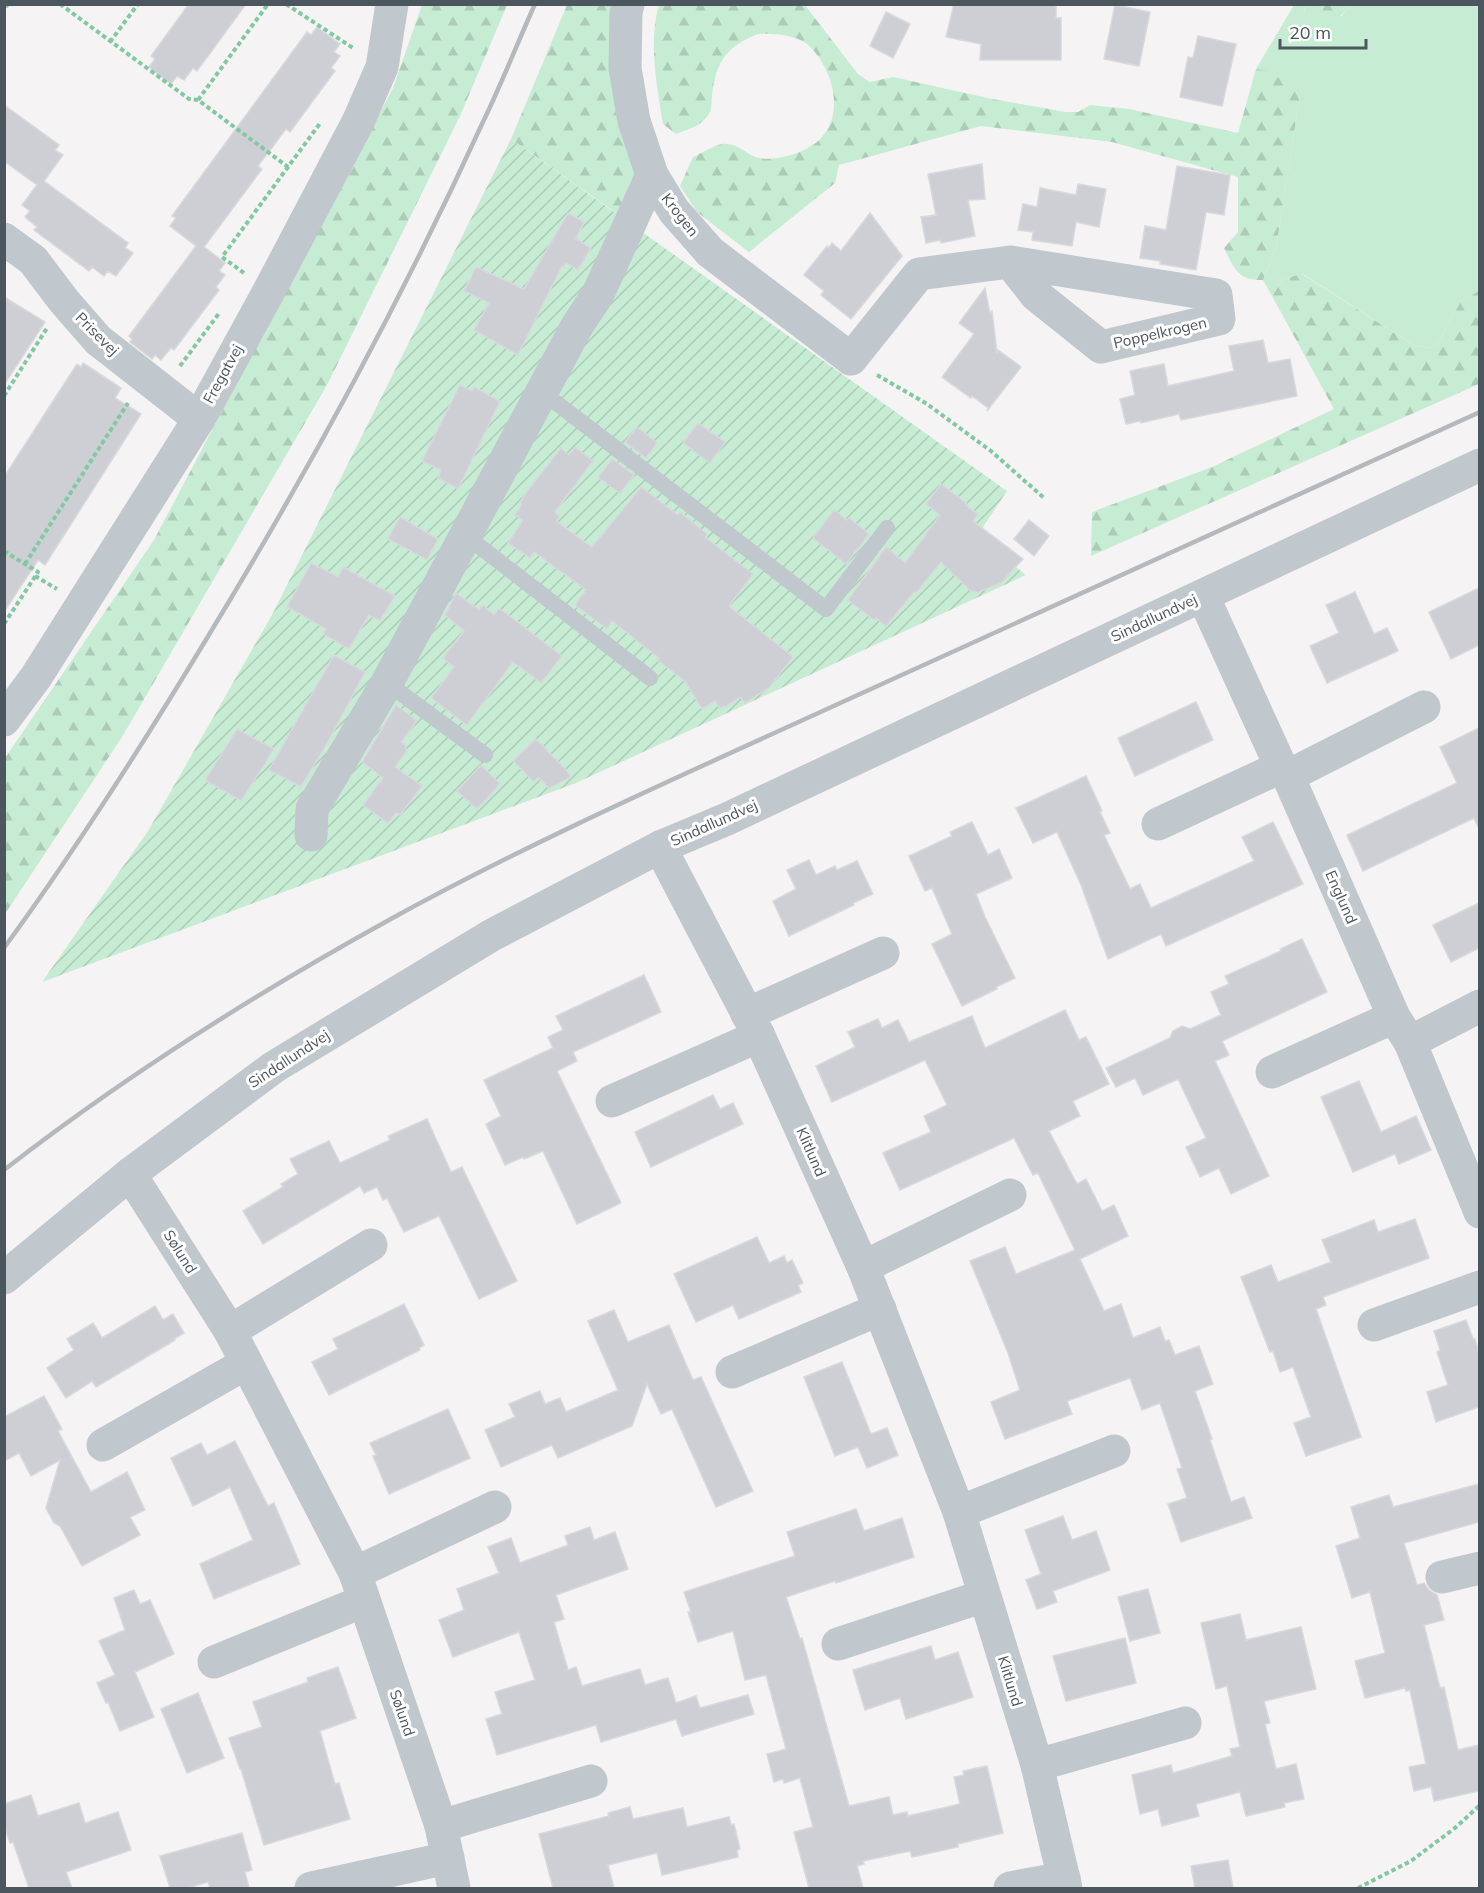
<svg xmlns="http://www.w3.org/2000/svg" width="1484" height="1893" font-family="Mulish,sans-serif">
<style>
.grass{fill:#c7ecd4}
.forest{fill:url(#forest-firs)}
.garden{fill:url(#garden-furrows)}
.building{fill:#cdcfd4;stroke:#d7d9dd;stroke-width:1.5}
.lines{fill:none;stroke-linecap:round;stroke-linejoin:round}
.path{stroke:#82c8a3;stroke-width:4;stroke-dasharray:4.5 3;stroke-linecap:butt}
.service{stroke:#c0c7cd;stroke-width:16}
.minor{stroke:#c0c7cd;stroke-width:33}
.rail{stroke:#b5b8bc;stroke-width:4.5}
.labels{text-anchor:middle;stroke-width:6;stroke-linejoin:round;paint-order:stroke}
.street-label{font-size:15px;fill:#4c565e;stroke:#fff}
</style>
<defs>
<pattern id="forest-firs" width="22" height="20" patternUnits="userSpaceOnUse" patternTransform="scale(1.5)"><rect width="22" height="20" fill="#c7ecd4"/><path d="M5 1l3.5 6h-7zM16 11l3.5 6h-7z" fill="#adccb8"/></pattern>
<pattern id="garden-furrows" width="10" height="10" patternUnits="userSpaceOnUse" patternTransform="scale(1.5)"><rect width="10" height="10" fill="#c7ecd4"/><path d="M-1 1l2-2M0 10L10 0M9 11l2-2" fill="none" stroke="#adccb8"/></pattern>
</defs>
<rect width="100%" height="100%" fill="#f5f3f3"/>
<polygon class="grass" points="1294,5 1304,5 1305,15 1342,16 1350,5 1479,5 1479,291 1461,301 1435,348 1415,346 1303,274 1283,279 1272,296 1263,280 1276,248 1301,88 1256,69"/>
<g class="forest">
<path d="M804,4L858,74L870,82L893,77L992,99L1066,112H1078L1090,105L1129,109L1238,133L1256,69L1290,75L1301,88L1276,248L1263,280C1238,281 1234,268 1224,248L1238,232V177L1112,142L981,126L839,165L835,183L749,252L697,212L680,186L693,157C702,153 713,146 722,144C736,142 744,152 755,157C773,163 806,153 819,140C847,114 832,65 806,43C797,37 781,34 771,34C765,34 758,33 753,36C724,49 716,64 712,95C711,106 713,112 704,120C698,127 685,130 676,134L663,124C657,86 648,42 659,5Z"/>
<polygon points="422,5 507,5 460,116 327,385 122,737 5,914 5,758 154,540 393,88"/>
<polygon points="567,5 617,5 638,166 619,215 511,139"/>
<path d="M1304,5V4L1350,5C1336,25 1327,22 1305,15Z"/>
<polygon points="1302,274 1415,346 1435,348 1461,301 1479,291 1479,384 1091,556 1092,512 1212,467 1334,409 1272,296 1283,279"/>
</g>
<polygon class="garden" points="511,139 1007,491 977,536 1026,575 576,783 42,982 148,831 272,615"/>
<g class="building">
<polygon points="189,4 246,4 197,71 193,68 184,80 177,76 171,84 149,67 155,59 151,56"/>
<polygon points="954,4 1056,4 1056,18 1061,18 1061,60 980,60 981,44 946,37"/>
<polygon points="1115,5 1150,12 1139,66 1104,59"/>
<polygon points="886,12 910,24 893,58 870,46"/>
<polygon points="317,27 340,44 334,52 340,56 331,68 335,71 290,132 286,129 258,166 262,169 204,247 225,263 219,271 225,275 216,287 219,290 174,350 171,348 161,360 155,355 152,359 130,342 132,339 129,336 196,246 170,226 176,218 172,216 307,32 311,35"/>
<polygon points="1198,36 1236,44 1222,106 1180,97 1188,57 1193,58"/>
<polygon points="4,105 59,145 55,150 63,155 44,181 128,243 125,248 133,253 116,276 108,271 104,276 92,267 89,271 34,230 37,227 25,217 30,211 22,205 37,185 4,161"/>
<polygon points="982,164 985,199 968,200 975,236 941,243 940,240 926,243 921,217 936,215 928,174"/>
<polygon points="1177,166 1230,175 1224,215 1206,212 1196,270 1160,264 1161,261 1140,258 1145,226 1166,230"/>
<polygon points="1078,184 1106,189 1099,227 1076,222 1072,246 1032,240 1033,232 1018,230 1023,204 1037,207 1040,188 1076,195"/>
<polygon points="568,213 584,222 576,239 591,248 578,270 566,263 564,267 562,266 518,355 474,330 489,303 464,291 476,267 524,289"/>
<polygon points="870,213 902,256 851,319 821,295 824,291 804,275 827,246 829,248 832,243 841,251"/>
<polygon points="985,288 990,314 992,311 997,353 998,350 1021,367 987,411 988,408 972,396 971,398 942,377 974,334 959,323"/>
<polygon points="4,297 45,322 4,385"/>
<polygon points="1263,340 1268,363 1290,359 1297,396 1181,420 1179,414 1141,423 1140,421 1126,424 1120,399 1135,395 1130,371 1164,364 1168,386 1234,371 1229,346"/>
<polygon points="83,363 121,388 115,398 141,414 45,565 38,560 4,612 4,477 77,364 81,367"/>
<polygon points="460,385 472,391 474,387 500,401 458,489 438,478 441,470 422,461"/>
<polygon points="698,423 725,442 710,463 683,443"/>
<polygon points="637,427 657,443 646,458 625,442"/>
<polygon points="575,447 593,461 555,512 560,517 556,521 592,547 641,487 678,515 680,512 707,534 705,537 753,574 729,606 793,657 769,688 745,703 741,697 725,707 724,706 720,708 715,701 702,709 685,681 657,660 659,658 612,621 607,629 575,605 586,590 534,552 530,558 508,543 523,520 515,515 522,504 520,502 528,490 561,448 569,455"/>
<polygon points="612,459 634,475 620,493 598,477"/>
<polygon points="941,484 966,503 965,505 978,514 973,521 1023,559 1001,583 976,593 974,591 972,592 941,562 916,593 914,592 886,626 876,618 874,620 848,600 886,547 905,563 940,515 926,504"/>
<polygon points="834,510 847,520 849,518 869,534 846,564 813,538"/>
<polygon points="400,517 438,539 427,560 388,539"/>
<polygon points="1029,520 1049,536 1034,556 1014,539"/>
<polygon points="311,563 338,577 343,567 395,596 380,621 369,615 349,649 323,634 326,629 287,607"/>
<polygon points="1479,588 1479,645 1451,659 1429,612"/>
<polygon points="1355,592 1374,634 1387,628 1398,651 1327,683 1310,646 1339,633 1326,605"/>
<polygon points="456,593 479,610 483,605 494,615 499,608 562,656 541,683 513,662 467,725 431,698 454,667 443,658 464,631 445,615"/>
<polygon points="334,655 365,672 329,740 301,787 269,770"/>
<polygon points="1196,702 1213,740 1135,776 1118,738"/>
<polygon points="396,705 417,721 401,742 406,745 405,748 407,750 395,767 422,786 400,815 396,813 388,823 363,805 383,778 362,762"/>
<polygon points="1479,728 1479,829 1474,818 1363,871 1347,835 1457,783 1440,747"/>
<polygon points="237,729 274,749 241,801 205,780"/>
<polygon points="536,739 566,770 571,777 549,788 538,777 534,782 513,761"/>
<polygon points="481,765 500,784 477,809 457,791"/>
<polygon points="1086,776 1102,811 1100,812 1110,833 1104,835 1130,889 1140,884 1151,908 1254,861 1242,837 1273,822 1303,884 1166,946 1161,934 1108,959 1081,885 1057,832 1033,843 1016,808"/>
<polygon points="972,822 988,855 999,849 1012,878 976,894 985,917 1015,978 996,987 997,989 962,1006 932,944 952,934 932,888 925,891 909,856 952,836 950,832"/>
<polygon points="809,860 816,875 835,866 837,870 857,861 873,894 853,903 854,905 789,936 773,901 796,889 787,870"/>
<polygon points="1479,903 1479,948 1451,962 1433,925"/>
<polygon points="1302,939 1327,992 1222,1041 1229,1055 1215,1061 1269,1176 1231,1194 1219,1168 1200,1177 1186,1147 1206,1138 1178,1079 1143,1095 1135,1078 1116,1087 1106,1068 1170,1038 1173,1031 1182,1026 1190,1029 1221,1015 1211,992 1229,984 1225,976 1281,951 1280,949"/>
<polygon points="644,975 661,1012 573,1052 577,1061 557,1071 621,1203 577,1224 543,1151 524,1159 523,1157 505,1165 486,1124 501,1116 484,1080 553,1048 548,1037 563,1030 556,1016"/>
<polygon points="1065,1010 1079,1040 1086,1037 1109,1084 1073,1101 1080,1116 1049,1131 1077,1184 1086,1179 1102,1211 1114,1205 1128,1236 1080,1259 1104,1311 1121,1304 1133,1338 1160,1327 1165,1341 1169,1340 1175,1355 1199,1346 1213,1384 1195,1391 1212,1439 1210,1440 1231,1502 1244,1497 1252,1518 1181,1542 1168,1504 1187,1498 1177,1469 1182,1468 1160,1403 1142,1410 1130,1378 1067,1401 1072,1414 1005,1439 991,1402 1020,1390 1008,1353 970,1261 1005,1247 1016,1274 1075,1250 1038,1173 1033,1175 1014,1138 900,1190 883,1153 931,1132 924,1116 947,1105 925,1060 832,1102 816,1066 855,1047 848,1032 878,1019 882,1028 898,1020 909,1042 972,1016 985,1048"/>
<polygon points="1359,1081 1381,1132 1416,1116 1431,1150 1399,1164 1395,1154 1353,1172 1321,1097"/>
<polygon points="713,1095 720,1109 733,1103 743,1124 651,1167 635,1132"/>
<polygon points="427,1119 451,1172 462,1167 517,1281 479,1299 439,1216 404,1232 387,1198 383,1200 377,1187 364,1193 360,1186 263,1244 243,1211 283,1187 281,1184 298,1174 290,1159 329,1141 340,1163 390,1140 388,1136"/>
<polygon points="1415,1219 1429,1258 1323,1297 1326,1305 1316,1309 1361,1437 1306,1456 1294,1423 1311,1417 1293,1367 1280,1372 1273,1351 1270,1352 1241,1277 1271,1265 1278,1282 1331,1262 1322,1240 1374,1220 1378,1232"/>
<polygon points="757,1237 769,1263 784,1256 787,1263 792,1260 803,1283 798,1285 801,1292 739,1319 733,1305 696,1322 674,1274"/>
<polygon points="404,1304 424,1345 419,1348 420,1350 329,1395 312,1362 338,1349 333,1339"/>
<polygon points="155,1306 163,1320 173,1314 184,1333 174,1339 175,1340 96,1387 92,1381 66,1398 47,1368 74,1350 67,1339 93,1323 102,1338"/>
<polygon points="614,1310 628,1342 669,1325 693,1380 701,1377 753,1491 716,1507 672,1409 661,1414 647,1384 632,1426 558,1458 552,1445 501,1467 485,1430 515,1417 509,1404 540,1391 545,1404 560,1398 566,1412 618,1390 588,1321"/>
<polygon points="1466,1320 1473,1339 1475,1339 1479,1353 1479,1407 1436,1422 1427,1392 1448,1385 1437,1352 1440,1350 1434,1331"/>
<polygon points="842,1362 871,1434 887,1428 898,1455 867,1468 858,1447 835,1456 804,1377"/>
<polygon points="44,1396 62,1429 58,1431 91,1492 127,1472 145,1510 130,1517 140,1535 82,1566 60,1526 54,1523 46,1508 60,1460 31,1476 19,1453 4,1461 4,1417"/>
<polygon points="448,1409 470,1458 389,1494 373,1456 376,1455 370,1443"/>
<polygon points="235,1441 268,1506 274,1503 300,1564 214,1599 200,1564 253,1540 230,1487 193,1506 171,1458 201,1443 207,1455"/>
<polygon points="1479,1484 1479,1522 1404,1543 1417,1585 1424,1583 1429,1590 1437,1595 1444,1620 1424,1625 1440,1688 1444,1687 1458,1750 1479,1745 1479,1791 1434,1801 1431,1787 1414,1791 1409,1767 1426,1764 1410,1690 1406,1691 1405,1688 1365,1698 1355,1661 1385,1653 1370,1592 1352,1598 1336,1546 1360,1538 1351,1507 1389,1495 1393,1507"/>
<polygon points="856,1509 864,1531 902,1518 914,1557 836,1583 835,1581 786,1597 800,1639 802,1638 849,1806 889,1797 893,1815 907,1812 908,1816 960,1804 954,1777 964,1775 963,1771 987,1766 1003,1833 958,1844 958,1847 912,1857 910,1851 863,1861 864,1864 857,1866 863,1888 809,1888 794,1832 813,1827 800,1778 784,1783 783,1779 774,1782 767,1754 786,1749 766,1675 745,1680 733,1631 698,1642 688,1612 691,1612 684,1592 795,1556 787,1532"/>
<polygon points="1063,1516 1072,1540 1096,1531 1110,1570 1053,1591 1057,1602 1037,1609 1026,1580 1041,1574 1025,1530"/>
<polygon points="590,1527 594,1540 615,1532 628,1569 556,1595 564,1619 554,1622 568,1670 576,1667 582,1686 640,1669 645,1685 668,1678 676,1703 696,1696 700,1708 748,1695 754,1714 682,1736 676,1719 601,1742 596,1725 497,1755 486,1719 502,1714 495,1692 535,1680 519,1632 453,1657 439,1620 464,1610 457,1589 499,1573 488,1547 511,1538 520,1563 568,1545 565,1536"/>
<polygon points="1148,1589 1160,1633 1130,1641 1118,1597"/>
<polygon points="134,1590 140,1604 150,1600 174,1654 135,1672 154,1717 120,1731 108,1702 106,1703 97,1683 115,1675 99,1641 125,1630 114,1598"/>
<polygon points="1240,1614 1246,1640 1301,1627 1316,1689 1264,1701 1270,1723 1265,1724 1276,1769 1296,1764 1304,1799 1284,1803 1285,1807 1246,1816 1240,1792 1196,1804 1199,1816 1162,1826 1158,1809 1140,1814 1132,1775 1171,1765 1173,1773 1232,1756 1230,1749 1240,1747 1227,1686 1216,1689 1201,1623"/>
<polygon points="1125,1638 1136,1683 1066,1701 1053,1656"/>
<polygon points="931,1646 935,1660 958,1652 973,1697 906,1719 900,1698 865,1710 853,1670"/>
<polygon points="338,1667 356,1718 320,1731 335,1784 339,1783 350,1819 264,1845 241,1769 240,1769 229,1738 262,1727 253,1702 308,1682 307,1678"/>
<polygon points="198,1693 224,1758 187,1773 161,1709"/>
<polygon points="31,1795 38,1816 79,1803 85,1823 118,1812 131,1850 66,1872 72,1888 29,1888 13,1842 10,1843 4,1825 4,1804"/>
<polygon points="630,1807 633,1819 683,1808 687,1827 729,1817 731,1825 734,1824 740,1849 737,1850 738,1857 662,1875 657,1853 608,1865 614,1888 553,1888 539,1834 609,1816 608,1813"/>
<polygon points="242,1833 252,1870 245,1872 249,1888 210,1888 208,1882 187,1888 170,1888 160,1856"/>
<polygon points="1228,1860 1233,1888 1195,1888 1191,1866"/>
</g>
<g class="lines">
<g class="path">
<polyline points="60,4 189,99 198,100 288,167"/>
<polyline points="286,4 353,48"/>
<polyline points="4,7 11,4"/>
<polyline points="110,42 138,4"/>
<polyline points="198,100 268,4"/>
<polyline points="244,273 222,257 321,122"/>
<polyline points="180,366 220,312"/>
<polyline points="877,375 927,404 991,451 1044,498"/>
<polyline points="4,396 47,328"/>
<polyline points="4,551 38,572 4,624"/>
<polyline points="25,564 128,403"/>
<polyline points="35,576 57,589"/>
<polyline points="1358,1888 1411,1861 1455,1828 1480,1805"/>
</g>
<g class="service">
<polyline points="542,392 826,609 887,528"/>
<polyline points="466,536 650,678"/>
<polyline points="387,683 485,755"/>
</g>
<g class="minor">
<polyline points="628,4 626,13 625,68 634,121 652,175 674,211 710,252 851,359 919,274 1010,262 1216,295 1219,319 1101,347 1036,295 1010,262"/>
<polyline points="4,239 33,260 64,301 98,340 199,419"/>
<polyline points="1203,596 1281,767 1288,776 1394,1017 1410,1042 1480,1212"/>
<polyline points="4,720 36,677 199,419 269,291 358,122 382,67 392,4"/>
<polyline points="1288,776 1424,707"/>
<polyline points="1158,824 1281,767"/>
<polyline points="311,835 312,809 387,683 577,326 598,294 652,175"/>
<polyline points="660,847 759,1036 863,1267 959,1512 1037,1765 1066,1888"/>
<polyline points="747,1014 883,953"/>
<polyline points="1410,1042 1480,1006"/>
<polyline points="1272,1072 1394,1017"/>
<polyline points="612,1101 759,1036"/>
<polyline points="130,1174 230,1331 355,1573 441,1826 454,1888"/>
<polyline points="863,1267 1010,1195"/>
<polyline points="4,1278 130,1174 274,1067 492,935 660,847 727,819 1480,465"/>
<polyline points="1374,1325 1480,1287"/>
<polyline points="230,1331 371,1245"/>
<polyline points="732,1372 880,1309"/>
<polyline points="103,1445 245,1364"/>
<polyline points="959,1512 1114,1451"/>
<polyline points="355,1573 495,1507"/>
<polyline points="1442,1577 1480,1568"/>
<polyline points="838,1644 984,1596"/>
<polyline points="214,1662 364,1601"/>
<polyline points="1037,1765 1185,1723"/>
<polyline points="441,1826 591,1781"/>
<polyline points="311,1888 448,1858"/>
<polyline points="1010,1888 1064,1878"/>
</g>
<g class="rail">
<path d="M4,948C77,848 143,744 207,638C308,472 401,301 482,124C501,85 517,44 535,4"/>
<path d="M4,1170C125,1076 255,994 389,920C538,838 694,770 849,699C1059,604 1269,508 1480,412"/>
</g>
</g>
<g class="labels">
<g class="street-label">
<text transform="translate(680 215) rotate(52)" y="5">Krogen</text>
<text transform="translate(1160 333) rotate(-13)" y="5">Poppelkrogen</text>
<text transform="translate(97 334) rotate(45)" y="5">Prisevej</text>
<text transform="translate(223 374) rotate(-61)" y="5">Fregatvej</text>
<text transform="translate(1154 618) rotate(-25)" y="5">Sindallundvej</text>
<text transform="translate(714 823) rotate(-24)" y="5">Sindallundvej</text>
<text transform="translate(1341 897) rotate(66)" y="5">Englund</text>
<text transform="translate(289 1059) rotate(-33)" y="5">Sindallundvej</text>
<text transform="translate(811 1152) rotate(66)" y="5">Klitlund</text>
<text transform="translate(180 1252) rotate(58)" y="5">Sølund</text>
<text transform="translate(1010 1681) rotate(73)" y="5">Klitlund</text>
<text transform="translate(402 1713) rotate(71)" y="5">Sølund</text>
</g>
</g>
<rect width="1484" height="1893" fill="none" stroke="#4c565e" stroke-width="12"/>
<path d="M1280 39v9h86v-9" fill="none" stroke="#4c565e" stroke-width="3"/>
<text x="1289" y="39" font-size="18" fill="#4c565e" stroke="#ffffff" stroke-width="4.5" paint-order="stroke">20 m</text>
</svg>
